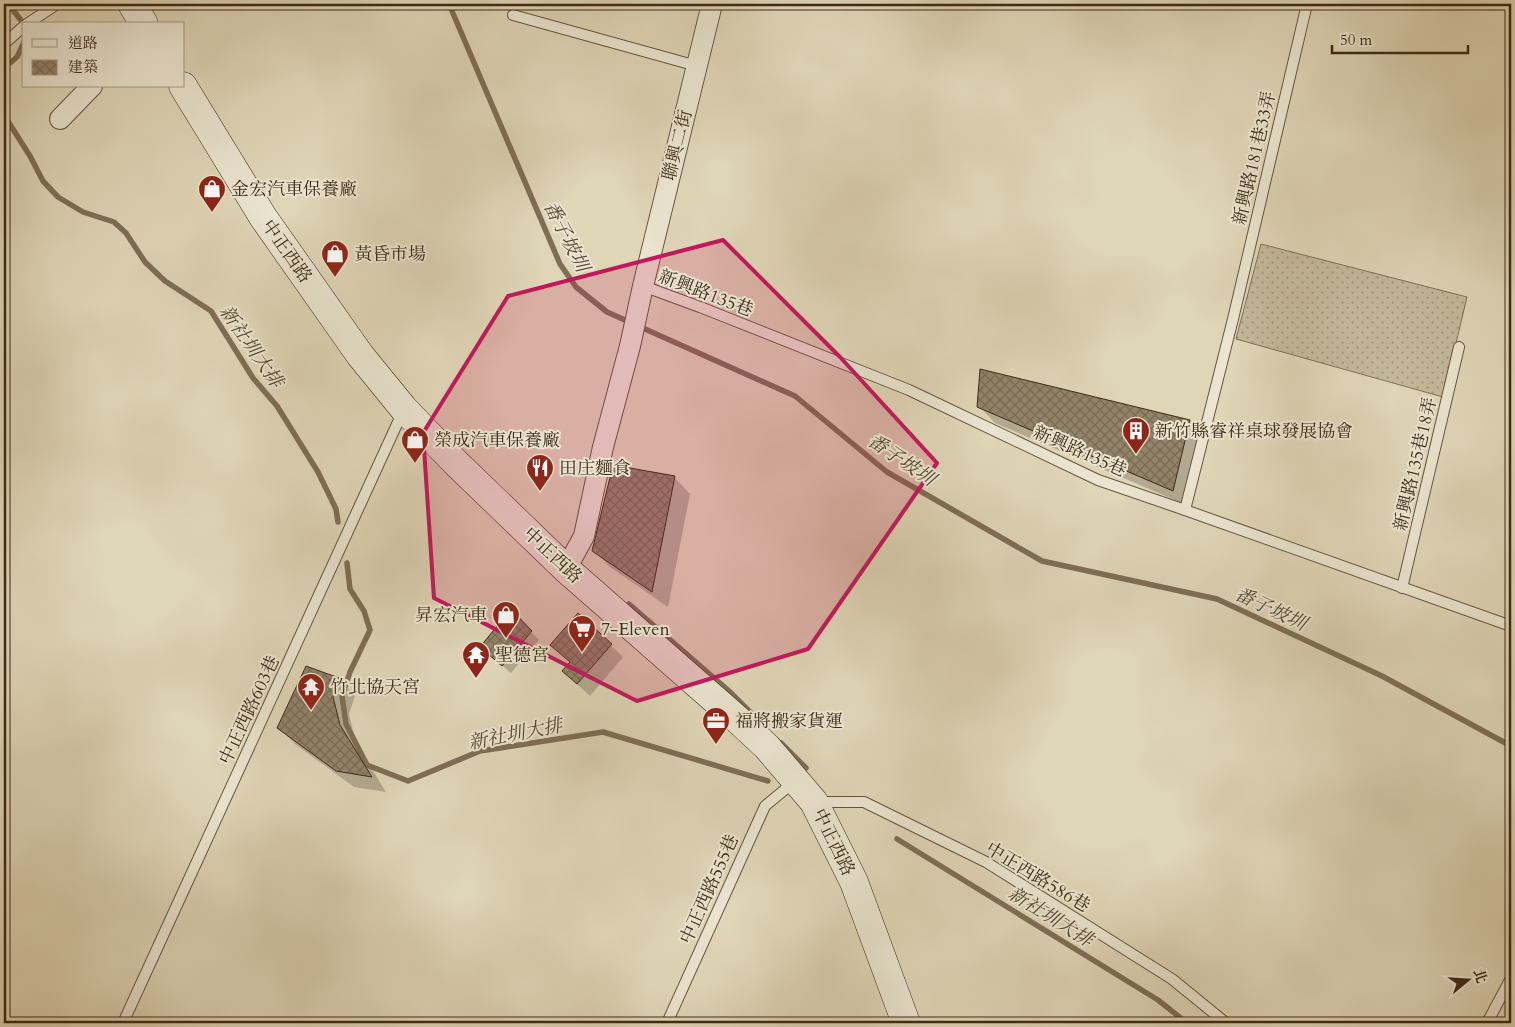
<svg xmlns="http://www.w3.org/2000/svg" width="1515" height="1027" font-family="Cardo,'Noto Serif TC',serif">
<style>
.grass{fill:url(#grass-dots);stroke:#817158}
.shadow{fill:#0003}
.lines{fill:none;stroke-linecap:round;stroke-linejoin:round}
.stream{stroke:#7e6e55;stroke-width:5.5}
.building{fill:url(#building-cross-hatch);stroke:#3e2a15}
.lane-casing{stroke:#66553e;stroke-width:12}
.street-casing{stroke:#66553e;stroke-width:22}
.secondary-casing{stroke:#3e2a15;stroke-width:29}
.lane{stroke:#eae4d0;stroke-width:10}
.street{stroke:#eae4d0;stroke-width:20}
.secondary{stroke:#eae4d0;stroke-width:28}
.marked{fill:#c2185b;fill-opacity:0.2;stroke:#c2185b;stroke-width:4;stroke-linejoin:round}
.labels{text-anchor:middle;stroke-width:4;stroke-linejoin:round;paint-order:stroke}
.street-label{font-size:18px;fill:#3e2a15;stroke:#eae4d0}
.poi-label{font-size:18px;fill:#3e2a15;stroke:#eae4d0;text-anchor:start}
.water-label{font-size:19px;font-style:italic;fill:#584630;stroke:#eae4d0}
</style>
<defs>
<pattern id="grass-dots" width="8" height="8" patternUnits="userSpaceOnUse" patternTransform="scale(1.25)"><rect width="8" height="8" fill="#c4b89b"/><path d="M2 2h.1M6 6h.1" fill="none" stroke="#a1967d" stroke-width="1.8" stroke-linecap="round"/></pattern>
<pattern id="building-cross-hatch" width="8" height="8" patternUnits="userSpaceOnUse" patternTransform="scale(1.25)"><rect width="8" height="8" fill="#928369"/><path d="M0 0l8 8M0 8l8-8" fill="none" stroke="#796b55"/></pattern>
</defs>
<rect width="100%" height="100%" fill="#dfd5b7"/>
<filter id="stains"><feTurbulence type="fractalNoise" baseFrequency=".004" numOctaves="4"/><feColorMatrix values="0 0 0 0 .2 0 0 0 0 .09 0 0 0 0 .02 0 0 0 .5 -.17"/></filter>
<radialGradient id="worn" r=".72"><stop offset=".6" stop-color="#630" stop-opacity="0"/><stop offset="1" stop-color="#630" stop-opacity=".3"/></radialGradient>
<polygon class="grass" points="1261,244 1467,297 1443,397 1236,339"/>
<g class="shadow">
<polygon points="979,406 1189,421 1205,437 1189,506 995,423"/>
<polygon points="674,477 690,494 668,607 610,567 593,550"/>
<polygon points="578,615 623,657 590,696 576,683 571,663"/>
<polygon points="518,619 539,640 511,673 490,655"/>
<polygon points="338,679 355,696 349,714 356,743 386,792 354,787 295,744 279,728"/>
</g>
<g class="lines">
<g class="stream">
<polyline points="8,4 24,24"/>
<polyline points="449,4 560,264 576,287 607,312 795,396 887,472 1042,561 1217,599 1382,676 1511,746"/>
<polyline points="4,68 17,57 24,42"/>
<polyline points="4,115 30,156 43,181 58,197 83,212 114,222 126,233 145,262 165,281 211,311 253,378 277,406 318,472 336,509 338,522"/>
<polyline points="347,563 350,589 364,611 370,630 350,672 342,696 346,724 367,765 408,781 480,751 603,732 768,781"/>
<polyline points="629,604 729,691 759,721"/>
<polyline points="781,743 806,768"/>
<polyline points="897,839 1158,1000 1187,1023"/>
</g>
</g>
<g class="building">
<polygon points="980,369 1190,420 1173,491 977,407"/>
<polygon points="613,465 675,476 652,592 592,551"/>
<polygon points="511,609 532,631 502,666 480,647"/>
<polygon points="578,613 612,644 577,684 562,671 570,662 550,645"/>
<polygon points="306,666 339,678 333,697 340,725 372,777 336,771 277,728"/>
</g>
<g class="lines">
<defs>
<g id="lane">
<polyline points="513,15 697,66"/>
<polyline points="27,24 57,4"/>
<polyline points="4,44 24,26"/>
<polyline points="643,286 700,307 909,390 1098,480 1185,510 1511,626"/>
<polyline points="1185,510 1233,319 1307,4"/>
<polyline points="1402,588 1459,347"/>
<polyline points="815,802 864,802 986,862 1172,979 1226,1023"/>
<polyline points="123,1023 403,411"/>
<polyline points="667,1023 765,806 794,782"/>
<polyline points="1487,1023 1511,978"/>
</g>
<g id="street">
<polyline points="60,119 92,86"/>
<polyline points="566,569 584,536 603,447 630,346 643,286 712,4"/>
</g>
<g id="secondary">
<polyline points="132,4 144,24"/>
<polyline points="183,86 263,217 360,355 404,409 455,462 566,569 737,719 767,747 814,802 854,882 906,1023"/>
</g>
</defs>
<use href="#lane" class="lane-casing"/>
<use href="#street" class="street-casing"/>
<use href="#secondary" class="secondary-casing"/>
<use href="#lane" class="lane"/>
<use href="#street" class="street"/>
<use href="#secondary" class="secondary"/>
</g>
<path class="marked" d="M723,240L840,357L937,463L808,649L637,701L434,598L423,433L508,296Z"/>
<defs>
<symbol id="shop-pin" viewBox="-11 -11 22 30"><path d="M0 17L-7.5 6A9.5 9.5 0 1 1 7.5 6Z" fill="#8f2418" stroke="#eae4d0"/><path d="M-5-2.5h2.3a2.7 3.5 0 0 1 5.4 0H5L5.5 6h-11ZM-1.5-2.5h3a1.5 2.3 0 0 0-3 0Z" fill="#fff"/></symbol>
<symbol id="building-pin" viewBox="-11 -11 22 30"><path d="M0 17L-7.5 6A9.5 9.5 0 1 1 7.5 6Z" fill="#8f2418" stroke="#eae4d0"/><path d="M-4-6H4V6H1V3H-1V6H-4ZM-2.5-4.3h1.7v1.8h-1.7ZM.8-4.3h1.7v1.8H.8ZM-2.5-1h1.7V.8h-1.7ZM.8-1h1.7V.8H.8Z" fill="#fff"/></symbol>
<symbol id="restaurant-pin" viewBox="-11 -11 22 30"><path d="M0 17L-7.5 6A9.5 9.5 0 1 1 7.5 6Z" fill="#8f2418" stroke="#eae4d0"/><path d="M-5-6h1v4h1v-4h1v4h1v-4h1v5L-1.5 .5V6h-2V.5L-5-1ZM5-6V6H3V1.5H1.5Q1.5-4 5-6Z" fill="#fff"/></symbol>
<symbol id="supermarket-pin" viewBox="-11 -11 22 30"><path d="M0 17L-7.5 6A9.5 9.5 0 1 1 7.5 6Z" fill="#8f2418" stroke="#eae4d0"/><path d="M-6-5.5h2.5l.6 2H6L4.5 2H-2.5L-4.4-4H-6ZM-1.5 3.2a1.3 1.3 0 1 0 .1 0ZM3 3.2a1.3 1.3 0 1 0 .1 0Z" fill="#fff"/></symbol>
<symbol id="temple-pin" viewBox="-11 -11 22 30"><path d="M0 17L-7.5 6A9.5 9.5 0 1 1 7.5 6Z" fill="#8f2418" stroke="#eae4d0"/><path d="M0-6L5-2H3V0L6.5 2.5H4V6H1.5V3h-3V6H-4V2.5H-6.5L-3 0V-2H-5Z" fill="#fff"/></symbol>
<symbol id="office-pin" viewBox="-11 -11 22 30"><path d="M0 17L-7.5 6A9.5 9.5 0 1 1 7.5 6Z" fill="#8f2418" stroke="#eae4d0"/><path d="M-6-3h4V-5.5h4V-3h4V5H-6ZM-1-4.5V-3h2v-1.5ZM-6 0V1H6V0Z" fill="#fff"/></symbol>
</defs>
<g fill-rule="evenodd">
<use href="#shop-pin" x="196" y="173" width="32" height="43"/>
<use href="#shop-pin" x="319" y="238" width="32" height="43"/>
<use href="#building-pin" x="1120" y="415" width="32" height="43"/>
<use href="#shop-pin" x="399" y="424" width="32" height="43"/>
<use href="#restaurant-pin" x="524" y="452" width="32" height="43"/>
<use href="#shop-pin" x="490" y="599" width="32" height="43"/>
<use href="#supermarket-pin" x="566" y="613" width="32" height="43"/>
<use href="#temple-pin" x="460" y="639" width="32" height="43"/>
<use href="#temple-pin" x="295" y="671" width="32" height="43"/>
<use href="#office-pin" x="700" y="705" width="32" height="43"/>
</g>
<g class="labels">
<g class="street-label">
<text transform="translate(677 145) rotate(-76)" y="6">聯興二街</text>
<text transform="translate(1254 158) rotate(-77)" y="6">新興路181巷33弄</text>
<text transform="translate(287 251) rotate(55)" y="6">中正西路</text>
<text transform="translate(706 293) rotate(21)" y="6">新興路135巷</text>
<text transform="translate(1080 451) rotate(24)" y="6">新興路135巷</text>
<text transform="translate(1415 464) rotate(-77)" y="6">新興路135巷18弄</text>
<text transform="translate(553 555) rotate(43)" y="6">中正西路</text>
<text transform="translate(249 710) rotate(-65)" y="6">中正西路603巷</text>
<text transform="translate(834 842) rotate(64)" y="6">中正西路</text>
<text transform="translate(1038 877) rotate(31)" y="6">中正西路586巷</text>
<text transform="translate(709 889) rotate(-66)" y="6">中正西路555巷</text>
</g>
<g class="poi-label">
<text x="231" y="195">金宏汽車保養廠</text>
<text x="354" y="260">黃昏市場</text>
<text x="1155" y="437">新竹縣睿祥桌球發展協會</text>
<text x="434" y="446">榮成汽車保養廠</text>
<text x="559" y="474">田庄麵食</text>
<text x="487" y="621" text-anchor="end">昇宏汽車</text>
<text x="601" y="635">7-Eleven</text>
<text x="495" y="661">聖德宮</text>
<text x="330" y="693">竹北協天宮</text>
<text x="735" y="727">福將搬家貨運</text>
</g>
<g class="water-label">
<text transform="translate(567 236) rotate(63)" y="7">番子坡圳</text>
<text transform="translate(252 346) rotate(55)" y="7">新社圳大排</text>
<text transform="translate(902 459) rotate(34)" y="7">番子坡圳</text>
<text transform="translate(1271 608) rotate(25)" y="7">番子坡圳</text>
<text transform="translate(515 733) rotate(-11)" y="7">新社圳大排</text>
<text transform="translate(1051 916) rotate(32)" y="7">新社圳大排</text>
</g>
</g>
<rect width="1515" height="1027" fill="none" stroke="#dfd5b7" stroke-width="20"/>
<rect x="5" y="5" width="1505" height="1017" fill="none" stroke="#3e2a15" stroke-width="2.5"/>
<rect x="10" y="10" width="1495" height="1007" fill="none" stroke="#3e2a15"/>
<rect x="22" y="22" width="162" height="65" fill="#eae4d0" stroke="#a59a85"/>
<rect x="32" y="39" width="25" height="8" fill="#eae4d0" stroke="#a59a85"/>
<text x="68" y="48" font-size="15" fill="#3e2a15">道路</text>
<rect x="32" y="60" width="25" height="15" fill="url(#building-cross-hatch)" stroke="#a59a85"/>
<text x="68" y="72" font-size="15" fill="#3e2a15">建築</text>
<g transform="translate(1468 980) rotate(72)" stroke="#eae4d0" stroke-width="4" paint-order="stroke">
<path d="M0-4L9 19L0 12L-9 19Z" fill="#3e2a15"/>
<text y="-8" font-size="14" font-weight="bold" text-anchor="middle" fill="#3e2a15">北</text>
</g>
<path d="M1332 45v8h136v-8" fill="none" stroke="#3e2a15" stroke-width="2.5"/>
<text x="1340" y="45" font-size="15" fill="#3e2a15" stroke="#eae4d0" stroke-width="4" paint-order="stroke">50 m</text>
<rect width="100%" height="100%" filter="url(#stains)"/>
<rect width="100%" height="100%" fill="url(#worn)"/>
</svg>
